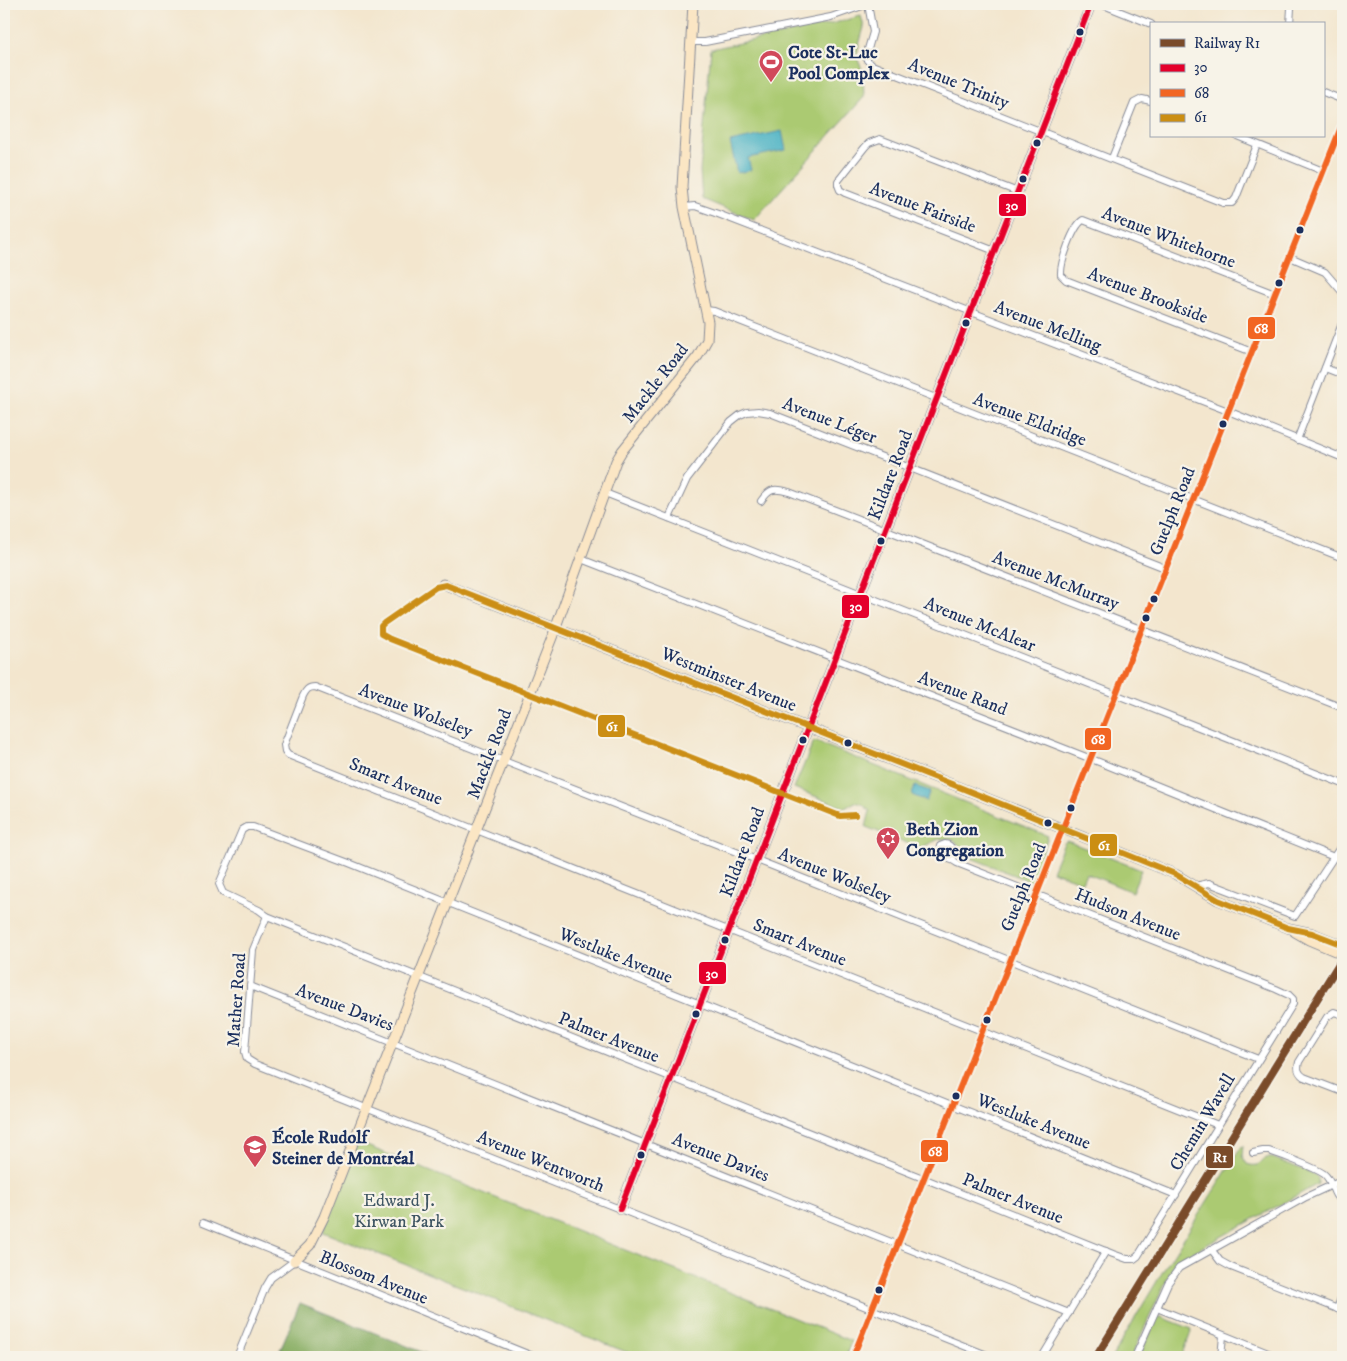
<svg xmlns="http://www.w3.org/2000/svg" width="1347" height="1361" font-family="'IM FELL DW Pica',serif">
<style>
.green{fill:#abca72;stroke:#637c68}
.forest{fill:#88ae64;stroke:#526e61}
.water{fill:#45b0c3;stroke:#307090}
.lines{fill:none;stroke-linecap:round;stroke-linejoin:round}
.secondary-tunnel{stroke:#c8c1b8;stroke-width:9;stroke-dasharray:9 4.5;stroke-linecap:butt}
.street-casing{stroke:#878a96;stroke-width:8}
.secondary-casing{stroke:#878a96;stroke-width:11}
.street{stroke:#fff;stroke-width:6}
.secondary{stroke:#fbe6c4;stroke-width:9}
.bus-1-casing{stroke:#f7f3e8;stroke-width:10}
.bus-2-casing{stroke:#f7f3e8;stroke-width:10}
.bus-3-casing{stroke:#f7f3e8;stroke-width:10}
.bus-1{stroke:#e4002b;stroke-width:6}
.bus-2{stroke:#f26522;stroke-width:6}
.bus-3{stroke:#cb8e13;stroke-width:6}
.rail-1-casing{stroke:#f7f3e8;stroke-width:11}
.rail-1{stroke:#7a4b2a;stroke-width:8}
.bus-dot{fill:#1b2f5e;stroke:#f7f3e8;stroke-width:2}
.labels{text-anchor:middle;stroke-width:4.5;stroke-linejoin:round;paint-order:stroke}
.poi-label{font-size:18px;font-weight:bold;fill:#1b2f5e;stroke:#f7f3e8;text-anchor:start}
.street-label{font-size:18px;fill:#1b2f5e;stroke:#f7f3e8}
.park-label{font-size:18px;fill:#3f5663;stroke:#f7f3e8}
.line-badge{stroke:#f7f3e8;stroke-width:2}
.badge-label{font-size:14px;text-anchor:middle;font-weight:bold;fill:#fff}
</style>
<rect width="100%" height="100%" fill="#f7f3e8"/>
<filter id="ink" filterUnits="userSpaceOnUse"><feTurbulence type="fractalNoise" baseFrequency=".02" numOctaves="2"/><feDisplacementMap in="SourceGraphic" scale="10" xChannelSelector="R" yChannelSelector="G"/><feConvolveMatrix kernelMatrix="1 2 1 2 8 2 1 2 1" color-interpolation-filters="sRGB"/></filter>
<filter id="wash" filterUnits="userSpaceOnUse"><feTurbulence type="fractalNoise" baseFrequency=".0096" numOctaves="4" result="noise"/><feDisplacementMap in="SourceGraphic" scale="20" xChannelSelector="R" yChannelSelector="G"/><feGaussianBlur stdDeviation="1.12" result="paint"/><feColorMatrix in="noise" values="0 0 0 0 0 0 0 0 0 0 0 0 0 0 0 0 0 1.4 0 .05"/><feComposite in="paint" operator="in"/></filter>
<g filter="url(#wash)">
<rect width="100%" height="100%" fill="#f3e6ce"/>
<g class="green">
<polygon points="861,16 864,27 856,56 863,71 864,97 754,220 702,199 700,171 711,49 831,24"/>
<polygon points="814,741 1048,836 1032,882 961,854 958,844 951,839 939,839 920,848 866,827 870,811 862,804 855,802 845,808 794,788"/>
<polygon points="1067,841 1141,870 1132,892 1086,873 1082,882 1052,871 1064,843"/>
<polygon points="357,1142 851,1341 846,1357 639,1357 323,1232"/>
<path d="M1242,1146H1243L1242,1156L1247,1164C1255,1167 1260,1165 1266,1158H1273L1314,1174L1318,1178V1184L1175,1262L1131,1357H1112L1163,1271Z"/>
<polygon points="1157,1317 1161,1317 1192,1329 1182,1357 1139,1357"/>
</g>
<polygon class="forest" points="300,1303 432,1356 430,1357 277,1357"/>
<g class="water">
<polygon points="782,131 786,150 748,158 751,170 737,173 730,142"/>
<polygon points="915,786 930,791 926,801 912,795"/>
</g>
</g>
<g filter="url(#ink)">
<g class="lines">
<polyline class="secondary-tunnel" points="1335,951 1343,954"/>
<defs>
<g id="street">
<polyline points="868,4 873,32 866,56 867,60 872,65 1223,203 1232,203 1236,198 1257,145"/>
<polyline points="1101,4 1151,24"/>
<polyline points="1290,4 1291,8 1290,24"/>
<polyline points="691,42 705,42 831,17 868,4"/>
<polyline points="1323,92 1343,100"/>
<polyline points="1237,136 1323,171"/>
<polyline points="1112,158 1134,103 1142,99 1151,101"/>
<polyline points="684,207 695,206 718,214 1228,411 1343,458"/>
<polyline points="995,251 845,193 840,190 838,185 838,181 865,147 869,143 880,139 1018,192"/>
<polyline points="1290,257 1325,272 1343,293"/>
<polyline points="706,310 714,311 1343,558"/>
<path d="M1252,352L1066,280L1061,275C1060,263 1073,226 1083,220L1275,294"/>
<polyline points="1325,368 1343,375"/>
<polyline points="1297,440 1343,321"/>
<polyline points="605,493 1343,784"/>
<path d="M761,501C770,488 774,488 789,492L1343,708"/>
<polyline points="669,518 687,479 731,422 740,415 747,412 758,411 770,413 1165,568"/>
<polyline points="581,559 1099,762 1334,857"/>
<polyline points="443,584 436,587 384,623 380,628 382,635 840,816 855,815"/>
<path d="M953,859C953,852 953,845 945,844L940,846L939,853C944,860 950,857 957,863L1276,989L1289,995L1293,999V1004L1138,1256L1134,1259H1127L1113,1254L267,916L259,910L223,893L219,884L242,830L247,827H253L349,863L1176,1195"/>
<polyline points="1195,886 1209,883 1295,916 1343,843"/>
<polyline points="267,916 253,950 245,1052 247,1059 255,1064 992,1357"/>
<polyline points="250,986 1069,1313"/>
<path d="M1343,1015L1334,1012L1327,1017L1299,1062C1297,1069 1298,1073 1304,1077L1343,1092"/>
<path d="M1218,1125L288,755L285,751L284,745L303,696C306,690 308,687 315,687L767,864L1258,1059"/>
<path d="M1253,1153L1263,1151H1269C1281,1155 1314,1167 1324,1174C1334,1182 1331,1196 1343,1202"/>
<polyline points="203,1223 535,1357"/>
<polyline points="1211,1249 1220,1261 1231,1267 1343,1311"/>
<polyline points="1157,1308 1278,1357"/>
<polyline points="1337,1309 1343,1293"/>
<polyline points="237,1357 265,1288 271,1278 294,1261"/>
<polyline points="853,1357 1343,122"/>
<polyline points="1042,1357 1106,1251"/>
<polyline points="1135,1357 1168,1283 1179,1268 1306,1197 1343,1180"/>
<polyline points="1221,1357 1223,1336"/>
</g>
<g id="secondary">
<polyline points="443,584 954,785 1175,874 1218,900 1288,928 1312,933 1340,944"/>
<polyline points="1295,932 1309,940 1335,951"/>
<polyline points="620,1209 1091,4"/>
<polyline points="294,1261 310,1245 324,1217 553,635 616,461 622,451 698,356 707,340 708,322 684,207 682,187 693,4"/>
</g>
</defs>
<use href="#street" class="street-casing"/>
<use href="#secondary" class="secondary-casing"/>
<use href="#street" class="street"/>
<use href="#secondary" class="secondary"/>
<defs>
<polyline id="bus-1" points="620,1209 1091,4"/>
<polyline id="bus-2" points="853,1357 1343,122"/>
<polyline id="bus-3" points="855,815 840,816 390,639 381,634 381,626 384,623 436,587 446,585 954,785 1175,874 1218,900 1288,928 1312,933 1343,945"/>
</defs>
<use href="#bus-1" class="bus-1-casing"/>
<use href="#bus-2" class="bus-2-casing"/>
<use href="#bus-3" class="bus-3-casing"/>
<use href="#bus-1" class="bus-1"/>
<use href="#bus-2" class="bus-2"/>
<use href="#bus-3" class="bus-3"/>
<defs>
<polyline id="rail-1" points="1096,1357 1343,957"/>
</defs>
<use href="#rail-1" class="rail-1-casing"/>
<use href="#rail-1" class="rail-1"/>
</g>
</g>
<defs>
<symbol id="stadium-pin" viewBox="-11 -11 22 30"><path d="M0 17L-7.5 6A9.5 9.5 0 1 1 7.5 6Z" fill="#d1495b" stroke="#f7f3e8"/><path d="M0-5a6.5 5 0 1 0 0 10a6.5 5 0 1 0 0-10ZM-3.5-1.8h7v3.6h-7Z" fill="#fff"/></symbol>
<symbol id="synagogue-pin" viewBox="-11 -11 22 30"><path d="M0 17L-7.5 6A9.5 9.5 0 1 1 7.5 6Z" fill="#d1495b" stroke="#f7f3e8"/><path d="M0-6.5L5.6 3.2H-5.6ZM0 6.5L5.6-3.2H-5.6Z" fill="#fff"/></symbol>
<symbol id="school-pin" viewBox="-11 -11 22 30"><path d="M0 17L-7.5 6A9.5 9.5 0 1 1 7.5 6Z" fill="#d1495b" stroke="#f7f3e8"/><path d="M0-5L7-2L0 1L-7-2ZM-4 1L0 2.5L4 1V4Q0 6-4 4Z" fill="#fff"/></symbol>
</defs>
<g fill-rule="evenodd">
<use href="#stadium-pin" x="757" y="48" width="28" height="38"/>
<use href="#synagogue-pin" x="874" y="825" width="28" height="38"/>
<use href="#school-pin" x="241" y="1133" width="28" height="38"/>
</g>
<g class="bus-dot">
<circle cx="1080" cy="32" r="4.5"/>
<circle cx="1037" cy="143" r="4.5"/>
<circle cx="1023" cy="179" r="4.5"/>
<circle cx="1300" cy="230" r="4.5"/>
<circle cx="1279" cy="283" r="4.5"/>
<circle cx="966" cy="323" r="4.5"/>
<circle cx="1223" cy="424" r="4.5"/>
<circle cx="881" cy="541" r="4.5"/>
<circle cx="1154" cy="599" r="4.5"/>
<circle cx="1146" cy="618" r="4.5"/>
<circle cx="803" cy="740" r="4.5"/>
<circle cx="848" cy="743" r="4.5"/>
<circle cx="1071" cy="808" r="4.5"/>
<circle cx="1048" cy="823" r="4.5"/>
<circle cx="725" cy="940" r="4.5"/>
<circle cx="696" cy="1014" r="4.5"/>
<circle cx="987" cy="1020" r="4.5"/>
<circle cx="956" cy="1096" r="4.5"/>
<circle cx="641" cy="1155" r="4.5"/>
<circle cx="879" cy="1290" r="4.5"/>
</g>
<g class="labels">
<g class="poi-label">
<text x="788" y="58">Cote St-Luc<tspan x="788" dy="21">Pool Complex</tspan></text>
<text x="906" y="835">Beth Zion<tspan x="906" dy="21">Congregation</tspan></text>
<text x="272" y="1143">École Rudolf<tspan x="272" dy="21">Steiner de Montréal</tspan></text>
</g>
<g class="street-label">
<text transform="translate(959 83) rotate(22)" y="6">Avenue Trinity</text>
<text transform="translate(923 207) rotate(21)" y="6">Avenue Fairside</text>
<text transform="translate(1169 237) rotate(21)" y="6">Avenue Whitehorne</text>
<text transform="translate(1148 295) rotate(21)" y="6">Avenue Brookside</text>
<text transform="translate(1048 326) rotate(21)" y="6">Avenue Melling</text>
<text transform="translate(655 383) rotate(-52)" y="6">Mackle Road</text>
<text transform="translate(1030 419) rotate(21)" y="6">Avenue Eldridge</text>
<text transform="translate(830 420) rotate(21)" y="6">Avenue Léger</text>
<text transform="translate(890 475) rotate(-69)" y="6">Kildare Road</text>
<text transform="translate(1172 511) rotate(-68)" y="6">Guelph Road</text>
<text transform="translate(1056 580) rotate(21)" y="6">Avenue McMurray</text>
<text transform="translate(980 624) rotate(22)" y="6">Avenue McAlear</text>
<text transform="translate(729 679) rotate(22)" y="6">Westminster Avenue</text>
<text transform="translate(963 693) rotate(21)" y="6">Avenue Rand</text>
<text transform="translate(416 710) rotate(21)" y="6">Avenue Wolseley</text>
<text transform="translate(489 754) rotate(-69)" y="6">Mackle Road</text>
<text transform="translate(396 781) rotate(22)" y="6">Smart Avenue</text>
<text transform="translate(742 852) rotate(-69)" y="6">Kildare Road</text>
<text transform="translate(835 875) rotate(22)" y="6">Avenue Wolseley</text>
<text transform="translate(1023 887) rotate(-68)" y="6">Guelph Road</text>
<text transform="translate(1128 914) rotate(22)" y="6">Hudson Avenue</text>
<text transform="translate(800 942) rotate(22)" y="6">Smart Avenue</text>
<text transform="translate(616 955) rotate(22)" y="6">Westluke Avenue</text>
<text transform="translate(236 1000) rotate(-86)" y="6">Mather Road</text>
<text transform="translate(345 1007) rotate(21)" y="6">Avenue Davies</text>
<text transform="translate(609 1037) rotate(22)" y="6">Palmer Avenue</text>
<text transform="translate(1034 1121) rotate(22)" y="6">Westluke Avenue</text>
<text transform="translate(1202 1122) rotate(-59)" y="6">Chemin Wavell</text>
<text transform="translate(721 1157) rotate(22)" y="6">Avenue Davies</text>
<text transform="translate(541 1161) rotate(22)" y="6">Avenue Wentworth</text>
<text transform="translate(1013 1198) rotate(22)" y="6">Palmer Avenue</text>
<text transform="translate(374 1277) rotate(22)" y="6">Blossom Avenue</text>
</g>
<g class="park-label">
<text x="399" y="1206">Edward J.<tspan x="399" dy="21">Kirwan Park</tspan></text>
</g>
</g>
<g class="line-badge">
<rect x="998" y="193" width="29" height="24" rx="5" fill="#e4002b"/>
<rect x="1247" y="316" width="29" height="24" rx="5" fill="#f26522"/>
<rect x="841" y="594" width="29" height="25" rx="5" fill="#e4002b"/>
<rect x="597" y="714" width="29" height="24" rx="5" fill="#cb8e13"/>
<rect x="1084" y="727" width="28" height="24" rx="5" fill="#f26522"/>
<rect x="1089" y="833" width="29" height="24" rx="5" fill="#cb8e13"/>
<rect x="698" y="961" width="29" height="24" rx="5" fill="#e4002b"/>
<rect x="920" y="1139" width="29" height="24" rx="5" fill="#f26522"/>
<rect x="1205" y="1145" width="29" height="24" rx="5" fill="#7a4b2a"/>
</g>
<g class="badge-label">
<text x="1012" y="210">30</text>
<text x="1261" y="333">68</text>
<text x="856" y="611">30</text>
<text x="612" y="731">61</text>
<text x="1098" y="744">68</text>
<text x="1104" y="850">61</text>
<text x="712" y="978">30</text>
<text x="935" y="1156">68</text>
<text x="1220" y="1162">R1</text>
</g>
<rect width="1347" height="1361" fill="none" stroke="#f7f3e8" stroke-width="20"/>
<rect x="1150" y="22" width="175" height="115" fill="#f7f3e8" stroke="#9fa5b1"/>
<rect x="1160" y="39" width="25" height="8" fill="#7a4b2a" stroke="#9fa5b1"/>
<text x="1194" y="48" font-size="15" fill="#1b2f5e">Railway R1</text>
<rect x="1160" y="64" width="25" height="8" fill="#e4002b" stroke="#9fa5b1"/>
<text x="1194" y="72" font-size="15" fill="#1b2f5e">30</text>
<rect x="1160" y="89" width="25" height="8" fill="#f26522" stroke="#9fa5b1"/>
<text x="1194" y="98" font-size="15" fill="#1b2f5e">68</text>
<rect x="1160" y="114" width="25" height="8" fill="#cb8e13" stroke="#9fa5b1"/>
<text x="1194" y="122" font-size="15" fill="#1b2f5e">61</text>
</svg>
